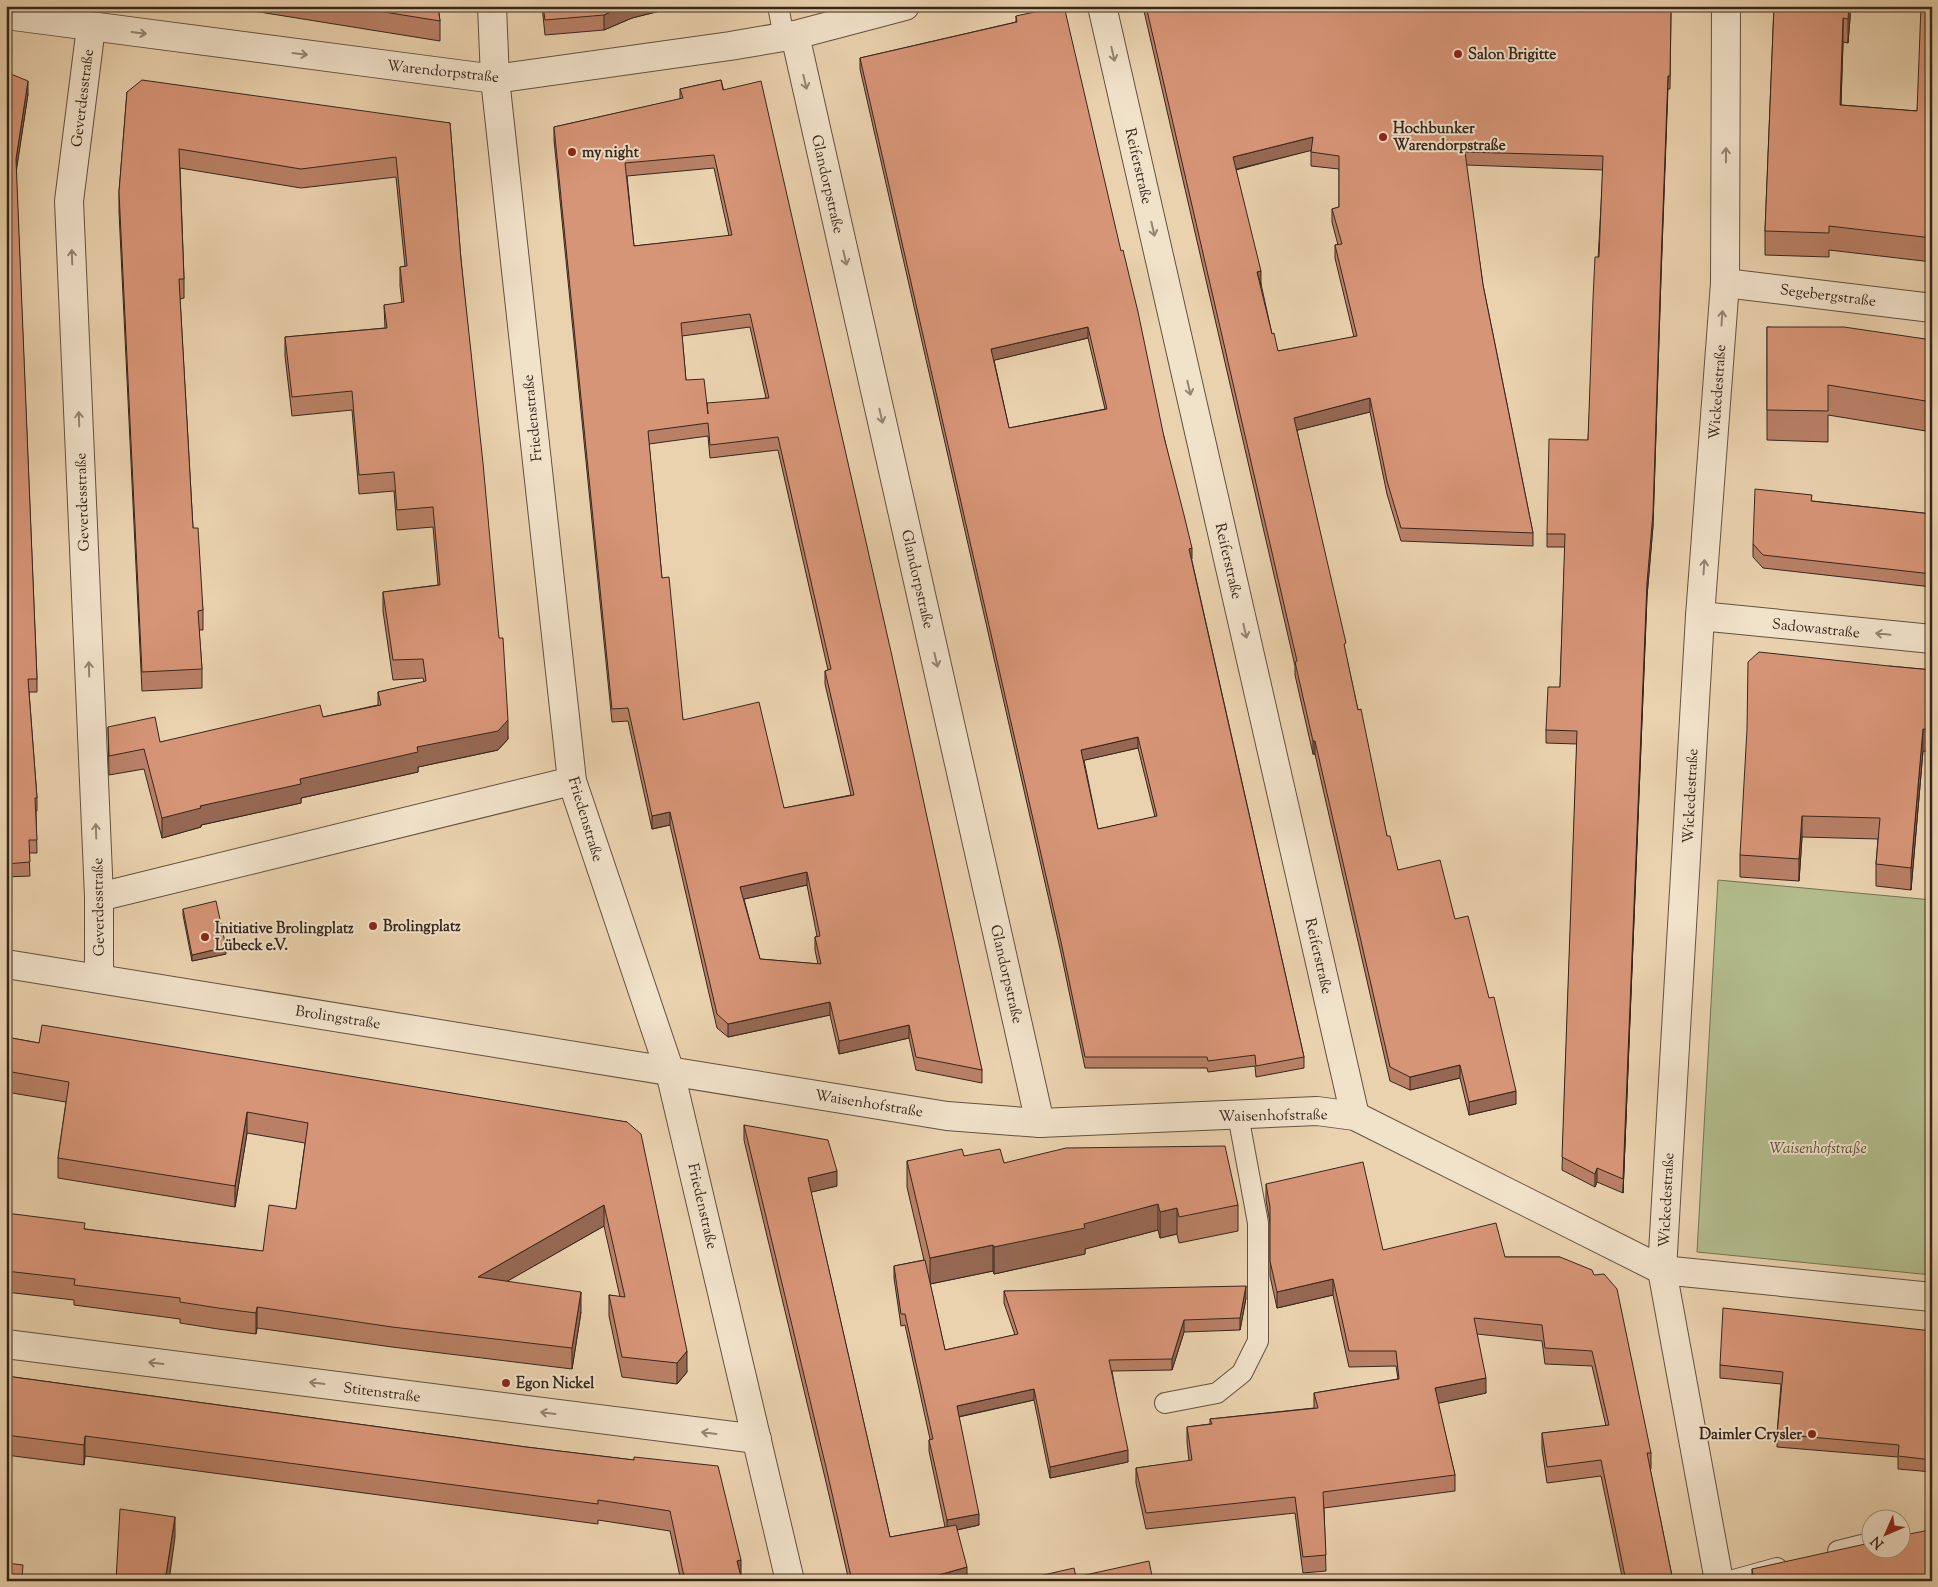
<svg xmlns="http://www.w3.org/2000/svg" width="1938" height="1587" font-family="'Sorts Mill Goudy',serif">
<style>
.green{fill:#b3bd8d;stroke:#747254}
.lines{fill:none;stroke-linecap:round;stroke-linejoin:round}
.lane-casing{stroke:#635140;stroke-width:22}
.street-casing{stroke:#635140;stroke-width:30}
.lane{stroke:#f1e2ca;stroke-width:20}
.street{stroke:#f1e2ca;stroke-width:28}
.wall{fill:#b98066;stroke:#36261c;fill-rule:evenodd}
.shaded-wall{fill:#966853;stroke:#36261c}
.building{fill:#d79577;stroke:#36261c;fill-rule:evenodd}
.oneway{stroke:#948473}
.poi-dot{fill:#8f2418;stroke:#f1e2ca;stroke-width:2}
.labels{text-anchor:middle;stroke-width:4;stroke-linejoin:round;paint-order:stroke}
.poi-label{font-size:15px;font-weight:bold;fill:#36261c;stroke:#f1e2ca;text-anchor:start}
.street-label{font-size:15px;fill:#36261c;stroke:#f1e2ca}
.park-label{font-size:15px;font-style:italic;fill:#554c38;stroke:#f1e2ca}
</style>
<rect width="100%" height="100%" fill="#ead2ae"/>
<filter id="stains"><feTurbulence type="fractalNoise" baseFrequency=".004" numOctaves="4"/><feColorMatrix values="0 0 0 0 .2 0 0 0 0 .09 0 0 0 0 .02 0 0 0 .5 -.17"/></filter>
<radialGradient id="worn" r=".72"><stop offset=".6" stop-color="#630" stop-opacity="0"/><stop offset="1" stop-color="#630" stop-opacity=".3"/></radialGradient>
<polygon class="green" points="1718,880 1932,900 1932,1275 1697,1252"/>
<g class="lines">
<defs>
<g id="lane">
<polyline points="778,6 784,37"/>
<polyline points="1165,1403 1217,1393 1242,1373 1258,1341 1258,1223 1238,1115"/>
<polyline points="1838,1551 1870,1543"/>
<polyline points="1730,1581 1777,1568"/>
</g>
<g id="street">
<polyline points="492,6 495,79 572,781 670,1072 790,1581"/>
<polyline points="1102,6 1355,1116"/>
<polyline points="6,15 495,79 730,46 795,35 905,6"/>
<polyline points="91,27 69,201 99,897 99,978"/>
<polyline points="795,35 1040,1123"/>
<polyline points="1725,283 1932,308"/>
<polyline points="1700,616 1932,639"/>
<polyline points="99,897 572,781"/>
<polyline points="6,964 947,1116 1040,1123 1317,1111 1355,1116 1662,1270 1932,1297"/>
<polyline points="6,1344 757,1439"/>
<polyline points="1719,1581 1662,1270 1700,616 1725,283 1726,6"/>
</g>
</defs>
<use href="#lane" class="lane-casing"/>
<use href="#street" class="street-casing"/>
<use href="#lane" class="lane"/>
<use href="#street" class="street"/>
</g>
<g class="wall">
<polygon points="195,6 213,6 212,9"/>
<polygon points="222,6 438,6 440,21 440,41"/>
<polygon points="542,6 680,6 632,18 604,30 545,35"/>
<path d="M1144,6H1197L1198,12L1671,10L1670,89H1668L1661,277L1653,526L1647,596L1623,1193L1597,1182L1595,1187L1562,1170L1577,744L1546,743V730L1560,687L1565,547H1547V534L1588,440L1603,170L1466,165L1483,285L1533,533V546L1401,541L1387,494L1370,412L1297,430L1358,710L1387,836L1398,870L1455,919L1516,1104L1469,1115L1460,1078L1410,1090L1390,1081L1315,754H1313L1295,675V666L1144,11ZM1311,150V166L1339,169V207L1332,209V222L1338,245H1335V258L1354,337L1278,351L1272,334L1236,170Z"/>
<polygon points="1774,6 1851,6 1848,43 1843,42 1841,105 1917,111 1932,6 1932,262 1829,250 1829,257 1765,255 1765,231"/>
<path d="M1016,16L1164,437L1304,1057V1068L1256,1077L1255,1066L1208,1072L1207,1068H1085L1061,953L860,69V58L1016,22ZM1088,338L1105,409L1009,428L994,360ZM1138,748L1155,817L1098,829L1084,760Z"/>
<polygon points="6,72 28,94 16,170 37,679 37,692 29,692 37,798 37,811 36,811 37,853 29,853 30,876 6,877"/>
<path d="M721,80L982,1070V1083L916,1070L909,1038L839,1054L830,1015L728,1037L717,1028L670,825L652,829L628,721L612,722L554,140V127L680,99V89ZM714,168L729,236L634,246L627,176ZM750,327L766,398L707,407L686,380L682,336ZM708,436L710,458L778,450L828,670L825,671V684L851,795L784,808L683,720L662,578L649,444ZM807,885L817,936L815,937V950L818,964L760,959L744,899Z"/>
<polygon points="127,92 450,123 461,260 508,739 498,750 418,767 418,772 301,798 301,803 201,825 201,827 162,838 144,769 109,775 108,727 160,742 323,717 378,705 378,692 424,682 423,678 393,680 383,611 383,592 438,585 433,527 397,530 394,491 359,494 352,410 292,416 285,356 285,337 385,328 384,305 402,303 400,286 400,267 405,266 396,177 301,188 180,168 184,279 184,298 180,299 193,528 203,610 203,630 199,630 202,669 202,688 142,691 119,212 119,192"/>
<polygon points="1767,327 1932,340 1932,432 1828,415 1828,442 1767,440"/>
<polygon points="1812,501 1932,514 1932,587 1763,568 1753,557 1753,544"/>
<polygon points="1889,666 1932,670 1932,752 1923,751 1911,890 1876,886 1876,864 1878,839 1802,837 1799,881 1740,877 1740,855"/>
<polygon points="183,909 226,954 192,961 183,915"/>
<polygon points="6,1037 39,1043 627,1122 687,1372 677,1384 622,1377 609,1316 609,1295 620,1297 604,1226 507,1281 581,1312 572,1369 392,1347 257,1328 256,1334 218,1329 180,1323 180,1319 74,1305 74,1300 6,1292 6,1213 85,1229 187,1242 263,1251 296,1209 305,1143 247,1133 235,1207 58,1178 58,1158 66,1102 6,1092"/>
<polygon points="744,1125 837,1186 811,1192 890,1537 945,1527 929,1451 929,1440 930,1439 905,1325 901,1326 894,1278 894,1266 924,1260 907,1187 907,1161 964,1156 1238,1205 1238,1231 1179,1243 1177,1234 1160,1238 1158,1230 1085,1249 1085,1254 994,1274 993,1271 930,1284 945,1350 1015,1335 1004,1303 1004,1291 1246,1298 1240,1330 1184,1332 1172,1370 1112,1371 1128,1462 1050,1478 1034,1400 959,1417 979,1525 957,1530 967,1581 849,1581 826,1482 744,1140"/>
<polygon points="1266,1184 1383,1250 1505,1257 1560,1257 1651,1453 1651,1469 1650,1469 1673,1581 1623,1581 1601,1476 1547,1483 1542,1449 1542,1433 1606,1426 1592,1366 1545,1364 1542,1341 1477,1334 1486,1393 1438,1403 1455,1475 1455,1491 1324,1508 1326,1571 1303,1573 1295,1513 1146,1529 1136,1483 1136,1468 1189,1461 1187,1442 1187,1427 1210,1424 1210,1419 1314,1408 1314,1393 1398,1379 1396,1366 1349,1367 1333,1295 1277,1308 1270,1276 1270,1223 1266,1200"/>
<polygon points="1932,1331 1932,1472 1898,1469 1898,1457 1777,1447 1777,1434 1781,1384 1720,1378 1720,1365"/>
<polygon points="6,1376 526,1447 634,1460 741,1576 742,1581 681,1581 670,1531 598,1520 598,1524 85,1456 84,1465 6,1455"/>
<polygon points="1752,1569 1932,1581 1752,1581"/>
</g>
<g class="shaded-wall">
<polygon points="623,6 680,6 632,18 604,30 604,15"/>
<polygon points="1849,6 1851,6 1848,43 1848,19"/>
<polygon points="1843,18 1843,42 1840,129 1840,105"/>
<polygon points="1668,76 1661,277 1653,526 1647,596 1623,1193 1647,583"/>
<polygon points="28,81 28,94 16,173 16,159"/>
<polygon points="1313,137 1313,150 1233,170 1233,157"/>
<polygon points="1261,271 1261,285 1257,272"/>
<polygon points="1088,327 1088,338 991,361 991,349"/>
<polygon points="1370,398 1370,412 1294,431 1294,418"/>
<polygon points="1192,548 1192,559 1189,560 1189,549"/>
<polygon points="508,720 508,739 498,750 418,767 418,772 301,798 301,803 201,825 201,827 162,838 162,818 200,806 417,747"/>
<polygon points="1923,729 1923,751 1911,890 1911,868"/>
<polygon points="1138,737 1138,748 1081,761 1081,750"/>
<rect x="1313" y="741" width="2" height="13"/>
<polygon points="670,812 670,825 652,829 652,816"/>
<polygon points="1802,816 1802,837 1799,881 1799,859"/>
<polygon points="807,872 807,885 740,900 740,887"/>
<polygon points="226,947 226,954 192,961 192,955"/>
<polygon points="830,1002 830,1015 728,1037 728,1024"/>
<polygon points="909,1025 909,1038 839,1054 839,1041"/>
<polygon points="1460,1065 1460,1078 1410,1090 1410,1077"/>
<polygon points="1516,1091 1516,1104 1469,1115 1469,1102"/>
<polygon points="247,1112 247,1133 235,1207 235,1186"/>
<polygon points="1597,1168 1597,1182 1595,1187 1595,1174"/>
<polygon points="837,1171 837,1186 808,1193 808,1178"/>
<polygon points="1158,1204 1158,1230 1085,1249 1085,1254 994,1274 994,1247"/>
<polygon points="604,1205 604,1226 478,1298 478,1277"/>
<polygon points="1177,1208 1177,1234 1160,1238 1160,1212"/>
<polygon points="993,1245 993,1271 930,1284 930,1258"/>
<polygon points="1333,1279 1333,1295 1277,1308 1277,1292"/>
<polygon points="1246,1286 1246,1298 1240,1330 1240,1318"/>
<polygon points="581,1292 581,1312 572,1369 572,1348"/>
<polygon points="257,1307 257,1328 256,1334 256,1313"/>
<polygon points="1184,1320 1184,1332 1172,1370 1172,1359"/>
<polygon points="687,1351 687,1372 677,1384 677,1363"/>
<polygon points="1486,1378 1486,1393 1435,1404 1435,1388"/>
<polygon points="1034,1389 1034,1400 957,1417 957,1406"/>
<polygon points="85,1436 85,1456 84,1465 84,1445"/>
<polygon points="1128,1450 1128,1462 1050,1478 1050,1467"/>
<polygon points="979,1514 979,1525 947,1532 947,1520"/>
<polygon points="175,1517 175,1537 169,1581 165,1581"/>
<polygon points="741,1560 741,1580 737,1561"/>
<polygon points="967,1567 967,1581 928,1581 928,1578"/>
</g>
<g class="building">
<polygon points="347,6 438,6 440,21"/>
<polygon points="543,6 623,6 604,15 545,20"/>
<path d="M1062,6H1064L1121,251L1123,250L1138,312L1164,437L1184,515L1192,548L1189,549L1304,1057L1256,1066L1255,1055L1208,1061L1207,1057H1085L1061,942L860,58L1017,22L1016,16ZM1088,327L1107,409L1009,428L991,349ZM1138,737L1157,816L1098,829L1081,750Z"/>
<path d="M1146,6H1197L1198,12L1219,6H1480L1671,10L1670,76H1668L1661,264L1653,513L1647,583L1623,1179L1597,1168L1595,1174L1562,1157L1577,731L1546,730L1548,687H1560L1565,534H1547L1549,439L1588,440L1593,299L1595,257H1599L1603,156L1465,152L1483,285L1533,533L1401,528L1387,481L1370,398L1294,418L1346,643L1344,644L1358,710L1361,709L1387,836H1390L1398,870L1440,860L1455,919L1468,916L1489,998L1494,997L1516,1091L1469,1102L1460,1065L1410,1077L1390,1067L1315,741H1313L1295,662L1297,661ZM1313,137L1311,152L1339,156V207L1332,209L1342,244L1335,245L1357,336L1278,351L1274,333L1272,334L1257,272L1261,271L1233,157Z"/>
<polygon points="1774,6 1849,6 1848,19 1843,18 1840,105 1917,111 1921,6 1932,6 1932,238 1829,226 1829,233 1765,231"/>
<polygon points="6,72 28,81 16,159 37,679 28,679 37,798 35,798 37,840 29,840 30,862 6,864"/>
<polygon points="142,80 450,123 461,260 483,463 499,638 503,638 508,720 498,731 417,747 418,752 300,779 301,784 200,806 201,808 162,818 144,749 109,756 108,727 155,717 160,742 320,705 323,717 381,705 378,692 426,681 423,659 393,660 383,592 440,585 433,507 397,510 394,472 359,475 352,391 292,397 285,337 387,328 384,305 404,302 400,267 407,266 396,157 301,169 179,149 184,279 179,279 193,528 198,528 203,610 198,611 202,669 142,672 119,192 127,92"/>
<path d="M721,80L723,90L761,81L892,656L982,1070L916,1057L909,1025L839,1041L830,1002L728,1024L717,1014L670,812L652,816L628,708L612,709L554,127L683,98L680,89ZM714,155L732,235L634,246L625,163ZM750,314L769,398L707,403L708,414L704,379L686,380L681,323ZM708,423L710,445L778,437L831,669L825,671L854,795L784,808L759,702L683,720L669,577L662,578L648,431ZM807,872L820,936L815,937L821,964L760,959L740,887Z"/>
<polygon points="1767,327 1844,327 1932,340 1932,402 1828,385 1828,411 1767,410"/>
<polygon points="1755,489 1812,495 1811,501 1932,514 1932,574 1763,555 1753,544"/>
<polygon points="1759,652 1889,666 1932,670 1932,730 1923,729 1911,868 1876,864 1880,818 1802,816 1799,859 1740,855 1747,729 1748,662"/>
<polygon points="216,901 226,947 192,955 183,909"/>
<polygon points="42,1025 627,1122 641,1134 687,1351 677,1363 622,1357 609,1295 625,1297 604,1205 478,1277 581,1292 572,1348 392,1327 257,1307 256,1313 218,1308 180,1302 180,1298 74,1285 75,1279 6,1271 6,1213 85,1223 84,1229 187,1242 263,1251 269,1205 296,1209 308,1123 247,1112 235,1186 58,1158 69,1082 6,1071 6,1037 39,1043"/>
<polygon points="744,1125 828,1140 837,1171 808,1178 890,1537 956,1525 967,1567 928,1578 929,1581 852,1581 826,1467"/>
<polygon points="1225,1146 1238,1205 1179,1217 1177,1208 1160,1212 1158,1204 1084,1224 1085,1228 994,1247 993,1245 930,1258 907,1161 962,1149 964,1156 1000,1149 1004,1163 1066,1148"/>
<polygon points="1363,1162 1383,1250 1496,1223 1505,1257 1560,1257 1592,1270 1594,1275 1604,1274 1617,1289 1651,1453 1647,1453 1673,1581 1626,1581 1601,1460 1547,1467 1542,1433 1609,1425 1592,1351 1545,1348 1542,1325 1474,1318 1486,1378 1435,1388 1455,1475 1323,1492 1326,1555 1303,1557 1295,1497 1146,1513 1136,1468 1192,1460 1187,1427 1212,1424 1210,1419 1318,1408 1314,1393 1399,1379 1396,1351 1349,1351 1333,1279 1277,1292 1270,1261 1270,1207 1266,1184"/>
<polygon points="925,1260 945,1350 1018,1334 1004,1291 1246,1286 1240,1318 1184,1320 1172,1359 1109,1360 1128,1450 1050,1467 1034,1389 957,1406 979,1514 947,1520 929,1440 933,1439 905,1314 901,1314 894,1266"/>
<polygon points="1723,1308 1932,1331 1932,1460 1898,1456 1899,1445 1777,1434 1783,1372 1720,1365"/>
<polygon points="6,1376 526,1447 634,1460 634,1457 718,1466 741,1560 737,1561 742,1581 685,1581 670,1511 598,1500 598,1504 85,1436 84,1445 6,1435"/>
<polygon points="120,1509 175,1517 165,1581 116,1581"/>
<polygon points="1929,1530 1932,1541 1932,1581 1754,1581 1752,1569 1870,1543 1870,1550 1900,1550 1900,1536"/>
<polygon points="1149,1561 1153,1581 1026,1581 1026,1579 1074,1568 1076,1577"/>
<polygon points="6,1563 23,1565 22,1579 38,1581 6,1581"/>
</g>
<defs><path id="oneway-shaft" d="M-6 0H5M1.5-3L5.5 0L1.5 3" fill="none" stroke-width="1.6" stroke-linecap="round" stroke-linejoin="round" transform="scale(1.25)"/></defs>
<g class="oneway">
<use href="#oneway-shaft" transform="translate(139 33) rotate(7)"/>
<use href="#oneway-shaft" transform="translate(300 54) rotate(7)"/>
<use href="#oneway-shaft" transform="translate(1113 54) rotate(77)"/>
<use href="#oneway-shaft" transform="translate(805 82) rotate(77)"/>
<use href="#oneway-shaft" transform="translate(1726 155) rotate(-90)"/>
<use href="#oneway-shaft" transform="translate(1153 229) rotate(77)"/>
<use href="#oneway-shaft" transform="translate(72 257) rotate(-92)"/>
<use href="#oneway-shaft" transform="translate(845 258) rotate(77)"/>
<use href="#oneway-shaft" transform="translate(1722 318) rotate(-86)"/>
<use href="#oneway-shaft" transform="translate(1189 388) rotate(77)"/>
<use href="#oneway-shaft" transform="translate(881 416) rotate(77)"/>
<use href="#oneway-shaft" transform="translate(79 419) rotate(-92)"/>
<use href="#oneway-shaft" transform="translate(1704 567) rotate(-86)"/>
<use href="#oneway-shaft" transform="translate(1245 631) rotate(77)"/>
<use href="#oneway-shaft" transform="translate(1883 634) rotate(-174)"/>
<use href="#oneway-shaft" transform="translate(936 660) rotate(77)"/>
<use href="#oneway-shaft" transform="translate(89 669) rotate(-92)"/>
<use href="#oneway-shaft" transform="translate(96 831) rotate(-92)"/>
<use href="#oneway-shaft" transform="translate(156 1363) rotate(-173)"/>
<use href="#oneway-shaft" transform="translate(317 1383) rotate(-173)"/>
<use href="#oneway-shaft" transform="translate(548 1413) rotate(-173)"/>
<use href="#oneway-shaft" transform="translate(709 1433) rotate(-173)"/>
</g>
<g class="poi-dot">
<circle cx="1458" cy="54" r="5"/>
<circle cx="1383" cy="137" r="5"/>
<circle cx="572" cy="152" r="5"/>
<circle cx="373" cy="926" r="5"/>
<circle cx="205" cy="937" r="5"/>
<circle cx="506" cy="1383" r="5"/>
<circle cx="1812" cy="1434" r="5"/>
</g>
<g class="labels">
<g class="poi-label">
<text x="1468" y="59">Salon Brigitte</text>
<text x="1393" y="133">Hochbunker<tspan x="1393" dy="17">Warendorpstraße</tspan></text>
<text x="582" y="157">my night</text>
<text x="383" y="931">Brolingplatz</text>
<text x="215" y="933">Initiative Brolingplatz<tspan x="215" dy="17">Lübeck e.V.</tspan></text>
<text x="516" y="1388">Egon Nickel</text>
<text x="1802" y="1439" text-anchor="end">Daimler Crysler</text>
</g>
<g class="street-label">
<text transform="translate(443 71) rotate(6)" y="5">Warendorpstraße</text>
<text transform="translate(82 98) rotate(-83)" y="5">Geverdesstraße</text>
<text transform="translate(1139 166) rotate(77)" y="5">Reiferstraße</text>
<text transform="translate(828 184) rotate(77)" y="5">Glandorpstraße</text>
<text transform="translate(1828 295) rotate(7)" y="5">Segebergstraße</text>
<text transform="translate(1717 392) rotate(-86)" y="5">Wickedestraße</text>
<text transform="translate(532 418) rotate(-96)" y="5">Friedenstraße</text>
<text transform="translate(82 502) rotate(-92)" y="5">Geverdesstraße</text>
<text transform="translate(1229 561) rotate(77)" y="5">Reiferstraße</text>
<text transform="translate(918 579) rotate(77)" y="5">Glandorpstraße</text>
<text transform="translate(1816 628) rotate(6)" y="5">Sadowastraße</text>
<text transform="translate(1690 796) rotate(-87)" y="5">Wickedestraße</text>
<text transform="translate(586 819) rotate(73)" y="5">Friedenstraße</text>
<text transform="translate(98 907) rotate(-91)" y="5">Geverdesstraße</text>
<text transform="translate(1319 956) rotate(77)" y="5">Reiferstraße</text>
<text transform="translate(1007 974) rotate(77)" y="5">Glandorpstraße</text>
<text transform="translate(338 1017) rotate(9)" y="5">Brolingstraße</text>
<text transform="translate(869 1103) rotate(9)" y="5">Waisenhofstraße</text>
<text transform="translate(1273 1115) rotate(-1)" y="5">Waisenhofstraße</text>
<text transform="translate(1666 1200) rotate(-87)" y="5">Wickedestraße</text>
<text transform="translate(703 1206) rotate(77)" y="5">Friedenstraße</text>
<text transform="translate(382 1392) rotate(7)" y="5">Stitenstraße</text>
</g>
<g class="park-label">
<text x="1818" y="1153">Waisenhofstraße</text>
</g>
</g>
<rect width="1938" height="1587" fill="none" stroke="#ead2ae" stroke-width="25"/>
<rect x="8" y="8" width="1923" height="1572" fill="none" stroke="#36261c" stroke-width="2.5"/>
<rect x="12" y="12" width="1913" height="1562" fill="none" stroke="#36261c"/>
<g transform="translate(1886 1534) rotate(225)"><circle r="24" fill="#f1e2ca" stroke="#a69784"/>
<path d="M0-4L9 19L0 12L-9 19Z" fill="#8f2418"/>
<text y="-8" font-size="14" font-weight="bold" text-anchor="middle" fill="#36261c">N</text>
</g>
<rect width="100%" height="100%" filter="url(#stains)"/>
<rect width="100%" height="100%" fill="url(#worn)"/>
</svg>
